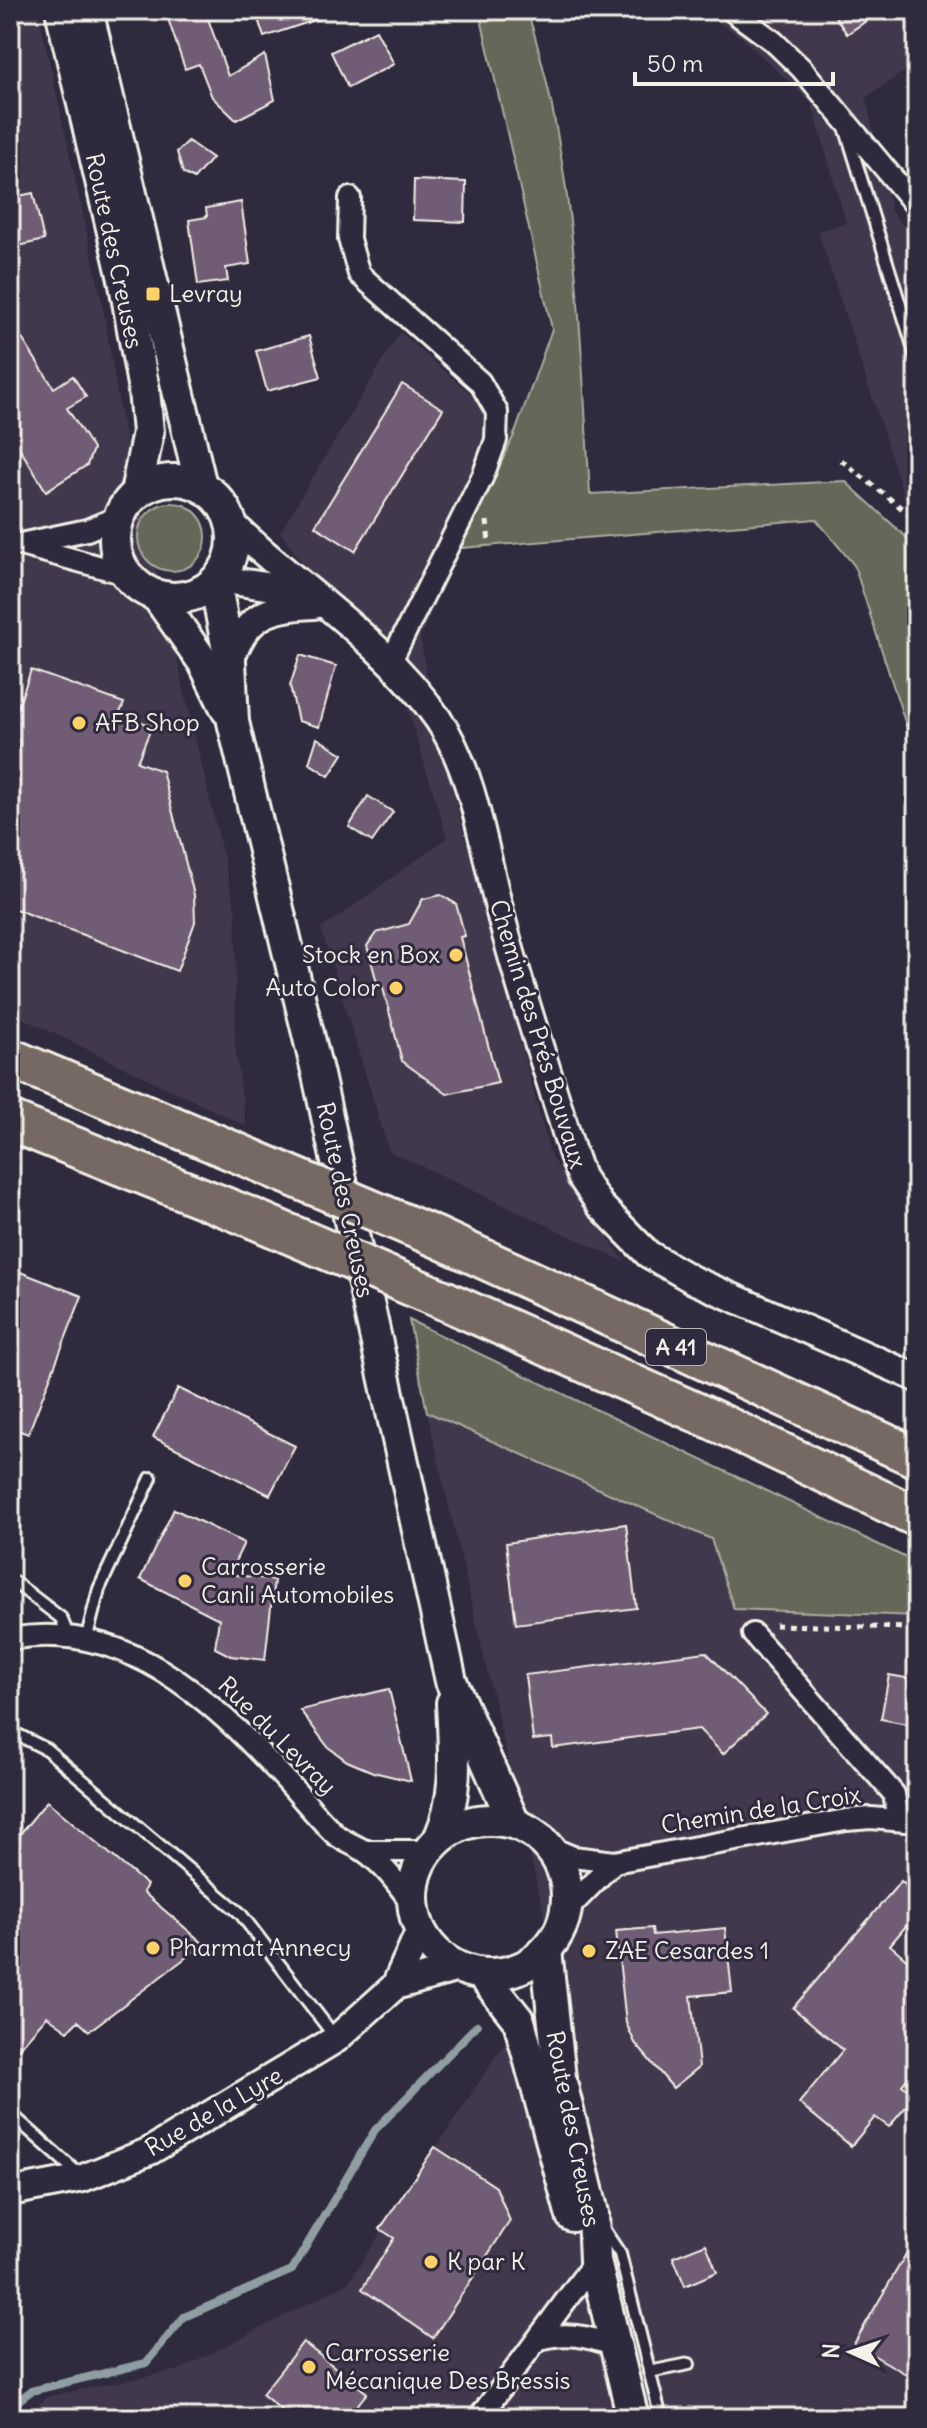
<svg xmlns="http://www.w3.org/2000/svg" width="927" height="2428" font-family="Delius,sans-serif">
<style>
.built{fill:#42394e}
.green{fill:#656759;stroke:#acaca0;stroke-width:2}
.lines{fill:none;stroke-linecap:round;stroke-linejoin:round}
.stream{stroke:#8f9ea2;stroke-width:8}
.building{fill:#705d75;stroke:#f4f1e8;stroke-width:2}
.service-casing{stroke:#f4f1e8;stroke-width:16}
.minor-casing{stroke:#f4f1e8;stroke-width:26}
.tertiary-casing{stroke:#f4f1e8;stroke-width:32}
.secondary-casing{stroke:#f4f1e8;stroke-width:36}
.motorway-casing{stroke:#f4f1e8;stroke-width:44}
.path{stroke:#f4f1e8;stroke-width:5;stroke-dasharray:6 6;stroke-linecap:butt}
.service{stroke:#2f2a3d;stroke-width:10}
.minor{stroke:#2f2a3d;stroke-width:20}
.tertiary{stroke:#2f2a3d;stroke-width:26}
.secondary{stroke:#2f2a3d;stroke-width:30}
.motorway{stroke:#766964;stroke-width:38}
.motorway-bridge-casing{stroke:#f4f1e8;stroke-width:44;stroke-linecap:butt}
.motorway-bridge{stroke:#766964;stroke-width:38}
.poi-dot{fill:#ffd166;stroke:#2f2a3d;stroke-width:3}
.labels{text-anchor:middle;stroke-width:6;stroke-linejoin:round;paint-order:stroke}
.shield{fill:#2f2a3d;stroke:#b9b5b5;stroke-width:2}
.shield-label{font-size:22px;font-weight:bold;fill:#f4f1e8}
.street-label{font-size:24px;fill:#f4f1e8;stroke:#2f2a3d}
.poi-label{font-size:24px;fill:#f4f1e8;stroke:#2f2a3d;text-anchor:start}
</style>
<rect width="100%" height="100%" fill="#2f2a3d"/>
<filter id="ink" filterUnits="userSpaceOnUse"><feTurbulence type="fractalNoise" baseFrequency=".0125" numOctaves="2"/><feDisplacementMap in="SourceGraphic" scale="16" xChannelSelector="R" yChannelSelector="G"/><feConvolveMatrix kernelMatrix="1 2 1 2 8 2 1 2 1" color-interpolation-filters="sRGB"/></filter>
<g filter="url(#ink)">
<g class="built">
<polygon points="10,10 38,10 101,297 123,429 236,912 235,1047 246,1126 10,1012"/>
<polygon points="698,10 917,10 917,63 866,97 891,212 917,240 917,536 818,231 846,223 812,104 740,36"/>
<polygon points="400,332 515,433 420,637 439,741 551,1157 625,1262 389,1151 321,929 447,838 406,703 280,532"/>
<polygon points="427,1412 711,1539 734,1609 917,1616 917,2418 29,2418 45,2397 179,2370 348,2283 500,2050 557,1971"/>
</g>
<g class="green">
<path d="M479,10H527C576,162 580,335 590,494L845,481L917,547V759L854,565L816,519L461,548L515,433L552,329Z"/>
<circle cx="172" cy="537" r="34"/>
<polygon points="409,1320 917,1563 917,1616 734,1609 711,1539 427,1412"/>
</g>
<g class="lines">
<polyline class="stream" points="10,2407 31,2391 146,2363 184,2317 292,2270 375,2130 477,2025"/>
</g>
<g class="building">
<polygon points="165,10 205,10 228,76 265,55 275,100 236,120 212,97 199,64 185,69"/>
<polygon points="274,10 332,10 333,14 264,37 257,16"/>
<polygon points="831,10 882,10 847,34"/>
<polygon points="376,30 394,64 348,88 331,52"/>
<polygon points="188,141 212,158 194,179 183,173 177,152"/>
<polygon points="414,180 466,182 465,222 413,220"/>
<polygon points="33,193 44,240 10,248 10,198"/>
<polygon points="241,202 250,264 226,268 228,281 198,285 189,220 207,217 206,208"/>
<polygon points="10,320 54,388 73,376 86,397 67,408 93,449 87,465 46,491 10,433"/>
<polygon points="309,336 321,377 267,391 256,351"/>
<polygon points="402,384 443,409 355,551 315,526"/>
<polygon points="300,655 336,666 319,727 298,721 290,686"/>
<polygon points="31,670 124,703 120,713 152,726 137,762 162,771 194,895 195,922 177,971 10,907 10,769 20,743 10,730"/>
<polygon points="317,738 343,754 329,776 309,763"/>
<polygon points="368,796 393,812 372,842 349,827"/>
<polygon points="441,895 456,904 465,936 460,937 498,1083 447,1094 402,1061 382,984 378,986 367,946 376,933 409,924 423,899"/>
<polygon points="10,1268 82,1296 28,1434 10,1427"/>
<polygon points="178,1388 295,1446 270,1495 153,1437"/>
<polygon points="174,1509 244,1543 229,1574 274,1580 265,1660 231,1656 215,1648 219,1619 140,1579"/>
<polygon points="626,1524 636,1608 516,1624 506,1543"/>
<polygon points="706,1652 766,1714 723,1754 699,1729 553,1748 552,1738 533,1740 525,1675"/>
<polygon points="889,1675 917,1680 917,1726 881,1719"/>
<polygon points="389,1689 411,1781 373,1772 347,1761 328,1747 300,1710"/>
<polygon points="47,1801 147,1885 143,1892 204,1944 89,2031 78,2021 68,2031 47,2016 10,2058 10,1846"/>
<polygon points="901,1881 917,1895 917,1913 890,1945 917,1968 917,2067 902,2085 915,2096 889,2127 875,2117 851,2146 799,2103 843,2050 793,2008"/>
<polygon points="652,1928 653,1935 725,1928 732,1992 691,1996 699,2067 673,2088 635,2043 626,2023 616,1931"/>
<polygon points="435,2147 496,2187 510,2221 433,2338 362,2289 394,2238 380,2229"/>
<polygon points="917,2235 917,2355 906,2374 854,2344"/>
<polygon points="706,2244 717,2272 685,2286 673,2257"/>
<polygon points="303,2342 367,2393 347,2418 291,2418 262,2394"/>
</g>
<g class="lines">
<defs>
<g id="service">
<polyline points="846,130 917,359"/>
<polyline points="10,1579 61,1618 69,1637"/>
<polyline points="86,1640 99,1589 151,1478"/>
<polyline points="10,1731 46,1749 240,1913 335,2037"/>
<polyline points="10,2113 82,2177"/>
<polyline points="602,2227 620,2254 661,2418"/>
<polyline points="649,2372 689,2364"/>
</g>
<g id="minor">
<polyline points="731,10 773,41 802,69 917,207"/>
<polyline points="350,198 349,239 359,274 480,382 497,412 496,440 483,476 391,661"/>
<polyline points="10,542 126,574"/>
<polyline points="25,543 87,530 118,517"/>
<polyline points="753,1634 894,1794 898,1819"/>
<path d="M10,1639C124,1618 211,1699 282,1776C300,1795 317,1817 336,1835C344,1841 354,1845 363,1850C383,1864 398,1884 412,1904"/>
<polyline points="549,1847 573,1857 614,1862 846,1820 871,1818 917,1822"/>
<polyline points="364,1851 428,1851"/>
<polyline points="566,1911 614,1862"/>
<path d="M537,2340C565,2331 587,2336 615,2346"/>
<polyline points="479,2418 595,2261"/>
</g>
<g id="tertiary">
<path d="M231,523C299,589 384,640 438,719C474,771 485,855 501,916C521,994 548,1071 571,1149L581,1177L600,1205L648,1254L693,1280L917,1378"/>
<polyline points="218,579 279,588 305,600"/>
<path d="M230,661C246,615 268,607 314,605"/>
<polyline points="395,1986 420,1930"/>
<polyline points="10,2192 83,2178 150,2151 336,2039 395,1986 458,1968"/>
</g>
<g id="secondary">
<polyline points="61,10 124,279 144,390 148,432 136,493"/>
<polyline points="87,10 201,486"/>
<circle cx="174" cy="539" r="59"/>
<polyline points="215,581 230,661 233,722 318,1075 451,1681 514,1823"/>
<polyline points="157,596 204,663 227,710"/>
<circle cx="490" cy="1897" r="77"/>
<path d="M440,1837C459,1793 454,1750 452,1703"/>
<polyline points="546,1950 560,2078 593,2213 595,2261 633,2418"/>
<polyline points="482,1974 519,2021 572,2216"/>
</g>
<g id="motorway">
<polyline points="10,1058 216,1144"/>
<polyline points="10,1121 252,1218"/>
<polyline points="436,1237 917,1458"/>
<polyline points="446,1301 711,1419 917,1517"/>
</g>
</defs>
<use href="#service" class="service-casing"/>
<use href="#minor" class="minor-casing"/>
<use href="#tertiary" class="tertiary-casing"/>
<use href="#secondary" class="secondary-casing"/>
<use href="#motorway" class="motorway-casing"/>
<g class="path">
<polyline points="841,460 909,514 917,513"/>
<polyline points="487,521 489,544"/>
<polyline points="775,1625 917,1628"/>
</g>
<use href="#service" class="service"/>
<use href="#minor" class="minor"/>
<use href="#tertiary" class="tertiary"/>
<use href="#secondary" class="secondary"/>
<use href="#motorway" class="motorway"/>
<defs>
<g id="motorway-bridge">
<polyline points="216,1144 436,1237"/>
<polyline points="252,1218 446,1301"/>
</g>
</defs>
<use href="#motorway-bridge" class="motorway-bridge-casing"/>
<use href="#motorway-bridge" class="motorway-bridge"/>
</g>
</g>
<g class="poi-dot">
<rect x="145" y="286" width="16" height="16" rx="4"/>
<circle cx="79" cy="723" r="8"/>
<circle cx="456" cy="955" r="8"/>
<circle cx="396" cy="988" r="8"/>
<circle cx="185" cy="1581" r="8"/>
<circle cx="153" cy="1948" r="8"/>
<circle cx="589" cy="1951" r="8"/>
<circle cx="431" cy="2262" r="8"/>
<circle cx="309" cy="2367" r="8"/>
</g>
<g class="labels">
<rect class="shield" x="646" y="1329" width="60" height="36" rx="6"/>
<g class="shield-label">
<text x="676" y="1355">A 41</text>
</g>
<g class="street-label">
<text transform="translate(114 251) rotate(78)" y="8">Route des Creuses</text>
<text transform="translate(538 1034) rotate(73)" y="8">Chemin des Prés Bouvaux</text>
<text transform="translate(345 1200) rotate(78)" y="8">Route des Creuses</text>
<text transform="translate(277 1736) rotate(45)" y="8">Rue du Levray</text>
<text transform="translate(761 1810) rotate(-9)" y="8">Chemin de la Croix</text>
<text transform="translate(214 2112) rotate(-30)" y="8">Rue de la Lyre</text>
<text transform="translate(573 2129) rotate(79)" y="8">Route des Creuses</text>
</g>
<g class="poi-label">
<text x="169" y="302">Levray</text>
<text x="95" y="731">AFB Shop</text>
<text x="440" y="963" text-anchor="end">Stock en Box</text>
<text x="380" y="996" text-anchor="end">Auto Color</text>
<text x="201" y="1575">Carrosserie<tspan x="201" dy="28">Canli Automobiles</tspan></text>
<text x="169" y="1956">Pharmat Annecy</text>
<text x="605" y="1959">ZAE Cesardes 1</text>
<text x="447" y="2270">K par K</text>
<text x="325" y="2361">Carrosserie<tspan x="325" dy="28">Mécanique Des Bressis</tspan></text>
</g>
</g>
<rect width="927" height="2428" fill="none" stroke="#2f2a3d" stroke-width="40"/>
<rect x="20" y="20" width="887" height="2388" fill="none" stroke="#f4f1e8" stroke-width="3" filter="url(#ink)"/>
<g transform="translate(851 2352) rotate(273)" stroke="#2f2a3d" stroke-width="6" paint-order="stroke">
<path d="M0-6L14 30L0 20L-14 30Z" fill="#f4f1e8"/>
<text y="-12" font-size="22" font-weight="bold" text-anchor="middle" fill="#f4f1e8">N</text>
</g>
<path d="M635 72v12h198v-12" fill="none" stroke="#f4f1e8" stroke-width="4"/>
<text x="647" y="72" font-size="24" fill="#f4f1e8" stroke="#2f2a3d" stroke-width="6" paint-order="stroke">50 m</text>
</svg>
